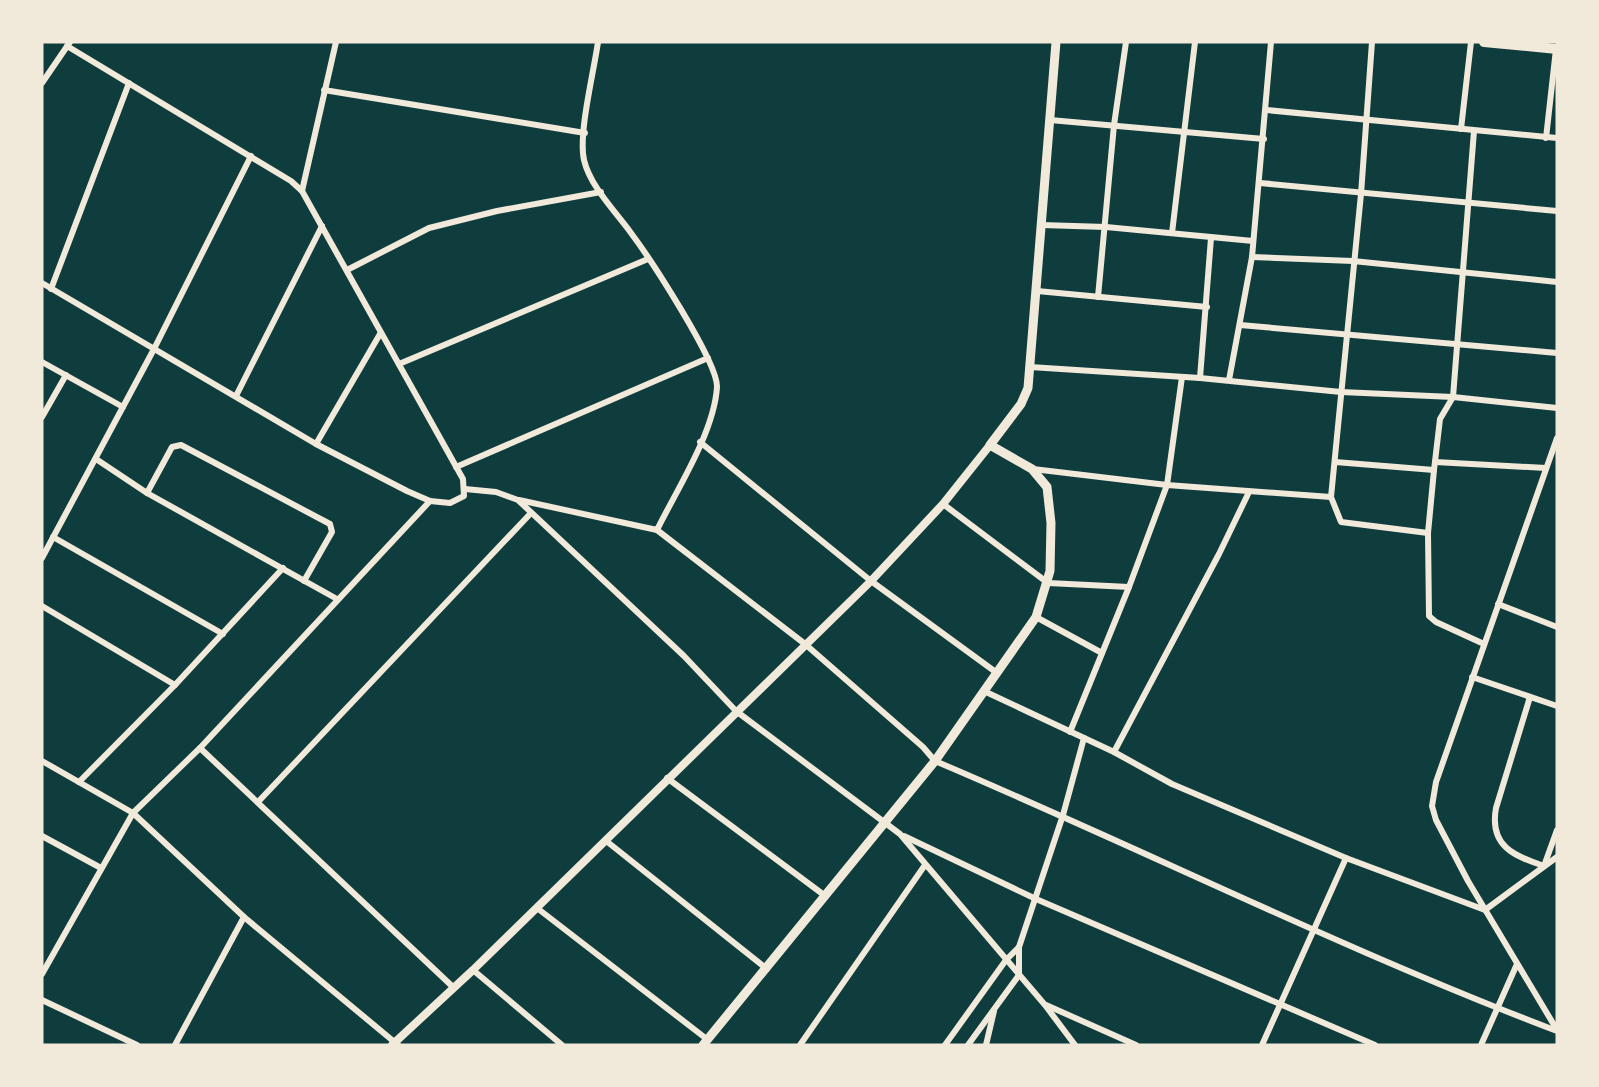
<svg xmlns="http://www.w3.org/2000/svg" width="1599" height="1087" font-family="'Crimson Pro',serif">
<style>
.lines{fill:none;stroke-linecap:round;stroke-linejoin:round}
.minor{stroke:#f1e9da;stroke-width:6}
.tertiary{stroke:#f1e9da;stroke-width:8}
.secondary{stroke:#f1e9da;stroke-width:9}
.primary{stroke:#f1e9da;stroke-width:10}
</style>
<rect width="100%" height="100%" fill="#0f3d3e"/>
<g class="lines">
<g class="minor">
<polyline points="1372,42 1361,194 1331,497 1341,522 1428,533"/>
<polyline points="42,83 70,42"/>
<polyline points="324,90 585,133"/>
<polyline points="1266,110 1557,138"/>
<polyline points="1050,120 1264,139"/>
<polyline points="1461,129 1471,42"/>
<polyline points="1474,131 1453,397 1440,419 1434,470 1428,533 1429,616 1436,622 1484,644"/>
<polyline points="1546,138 1556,49"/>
<polyline points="1260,183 1557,211"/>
<polyline points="302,191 336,42"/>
<polyline points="1041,225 1106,227 1253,241"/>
<polyline points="1172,233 1195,42"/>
<polyline points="1252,257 1353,261 1557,282"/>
<polyline points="347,270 429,228 497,211 601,192"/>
<polyline points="42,283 316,444 407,491 430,501 450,503 464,496 463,479 302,191 291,181 67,46"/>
<polyline points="51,289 129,83"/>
<polyline points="1037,291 1207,307"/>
<polyline points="1098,297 1114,125 1126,42"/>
<polyline points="1240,325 1557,353"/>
<polyline points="42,362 123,407"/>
<polyline points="399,364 648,259"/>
<polyline points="1030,367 1200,378 1341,392 1453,397 1557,408"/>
<polyline points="1200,378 1211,238"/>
<polyline points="1229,380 1252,257 1271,42"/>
<polyline points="236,396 322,226"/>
<polyline points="42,417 66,375"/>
<polyline points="700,442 871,581 997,673"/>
<polyline points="316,444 380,334"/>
<polyline points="96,459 147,493 337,599"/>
<polyline points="1335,462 1434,470"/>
<polyline points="1435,462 1546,468"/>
<polyline points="456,467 708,358"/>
<polyline points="1033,469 1167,485 1331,497"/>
<polyline points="465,489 496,492 518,500 684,656 736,711 900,834 1045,1005 1075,1045"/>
<polyline points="147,493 172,447 181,445 330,524 332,532 304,581"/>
<path d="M519,500L657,530C677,489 714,433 717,387C718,362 649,257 631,233C615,211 590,186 584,160C578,134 594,71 598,42"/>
<polyline points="943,504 1048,583 1129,587 1167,485 1182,377"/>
<path d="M657,530L805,644L923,747L935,761C1143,849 1346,951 1557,1031"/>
<polyline points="53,537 223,634"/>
<polyline points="42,558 154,349 251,156"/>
<polyline points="1498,604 1557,627"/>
<polyline points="42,606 175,685"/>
<polyline points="1036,617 1102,653"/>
<polyline points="1472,677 1557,706"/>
<polyline points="986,692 1114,752 1172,784 1346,858 1485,910 1557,857"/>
<path d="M1530,697L1496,808C1489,846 1514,856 1544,866L1557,830"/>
<polyline points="1070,732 1129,587"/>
<polyline points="200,748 453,987"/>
<polyline points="1114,752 1219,554 1249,492"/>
<polyline points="42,761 133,813 244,917 398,1045"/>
<polyline points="667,778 824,895"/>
<polyline points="79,782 175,685 283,568"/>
<polyline points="258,802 531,513"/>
<polyline points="42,836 101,868"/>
<polyline points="904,836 1036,899 1375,1045"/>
<polyline points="605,840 767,969"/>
<polyline points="537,908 708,1040"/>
<polyline points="473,970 562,1045"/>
<polyline points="42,974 133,813 200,748 430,501"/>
<polyline points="42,1000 137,1045"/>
<polyline points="1046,1005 1136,1045"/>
<polyline points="1557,1030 1468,881 1436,820 1432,806 1436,782 1557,438"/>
<polyline points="175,1045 244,917"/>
<polyline points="800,1045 925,865"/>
<polyline points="945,1045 1006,960 1019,947"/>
<polyline points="968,1045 1019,975 1019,947 1063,815 1084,738"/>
<polyline points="986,1045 994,1011"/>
<polyline points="1262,1045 1346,858"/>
<polyline points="1481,1045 1517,964"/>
</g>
<polyline class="tertiary" points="392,1045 473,970 871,581 943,504 990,445"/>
<polyline class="secondary" points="703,1045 935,761 1036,617 1050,571 1051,523 1047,487 1032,469 990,445 1021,404 1028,388 1056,42"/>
<polyline class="primary" points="1484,42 1557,49"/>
</g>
<rect width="1599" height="1087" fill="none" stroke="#f1e9da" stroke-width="87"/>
</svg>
